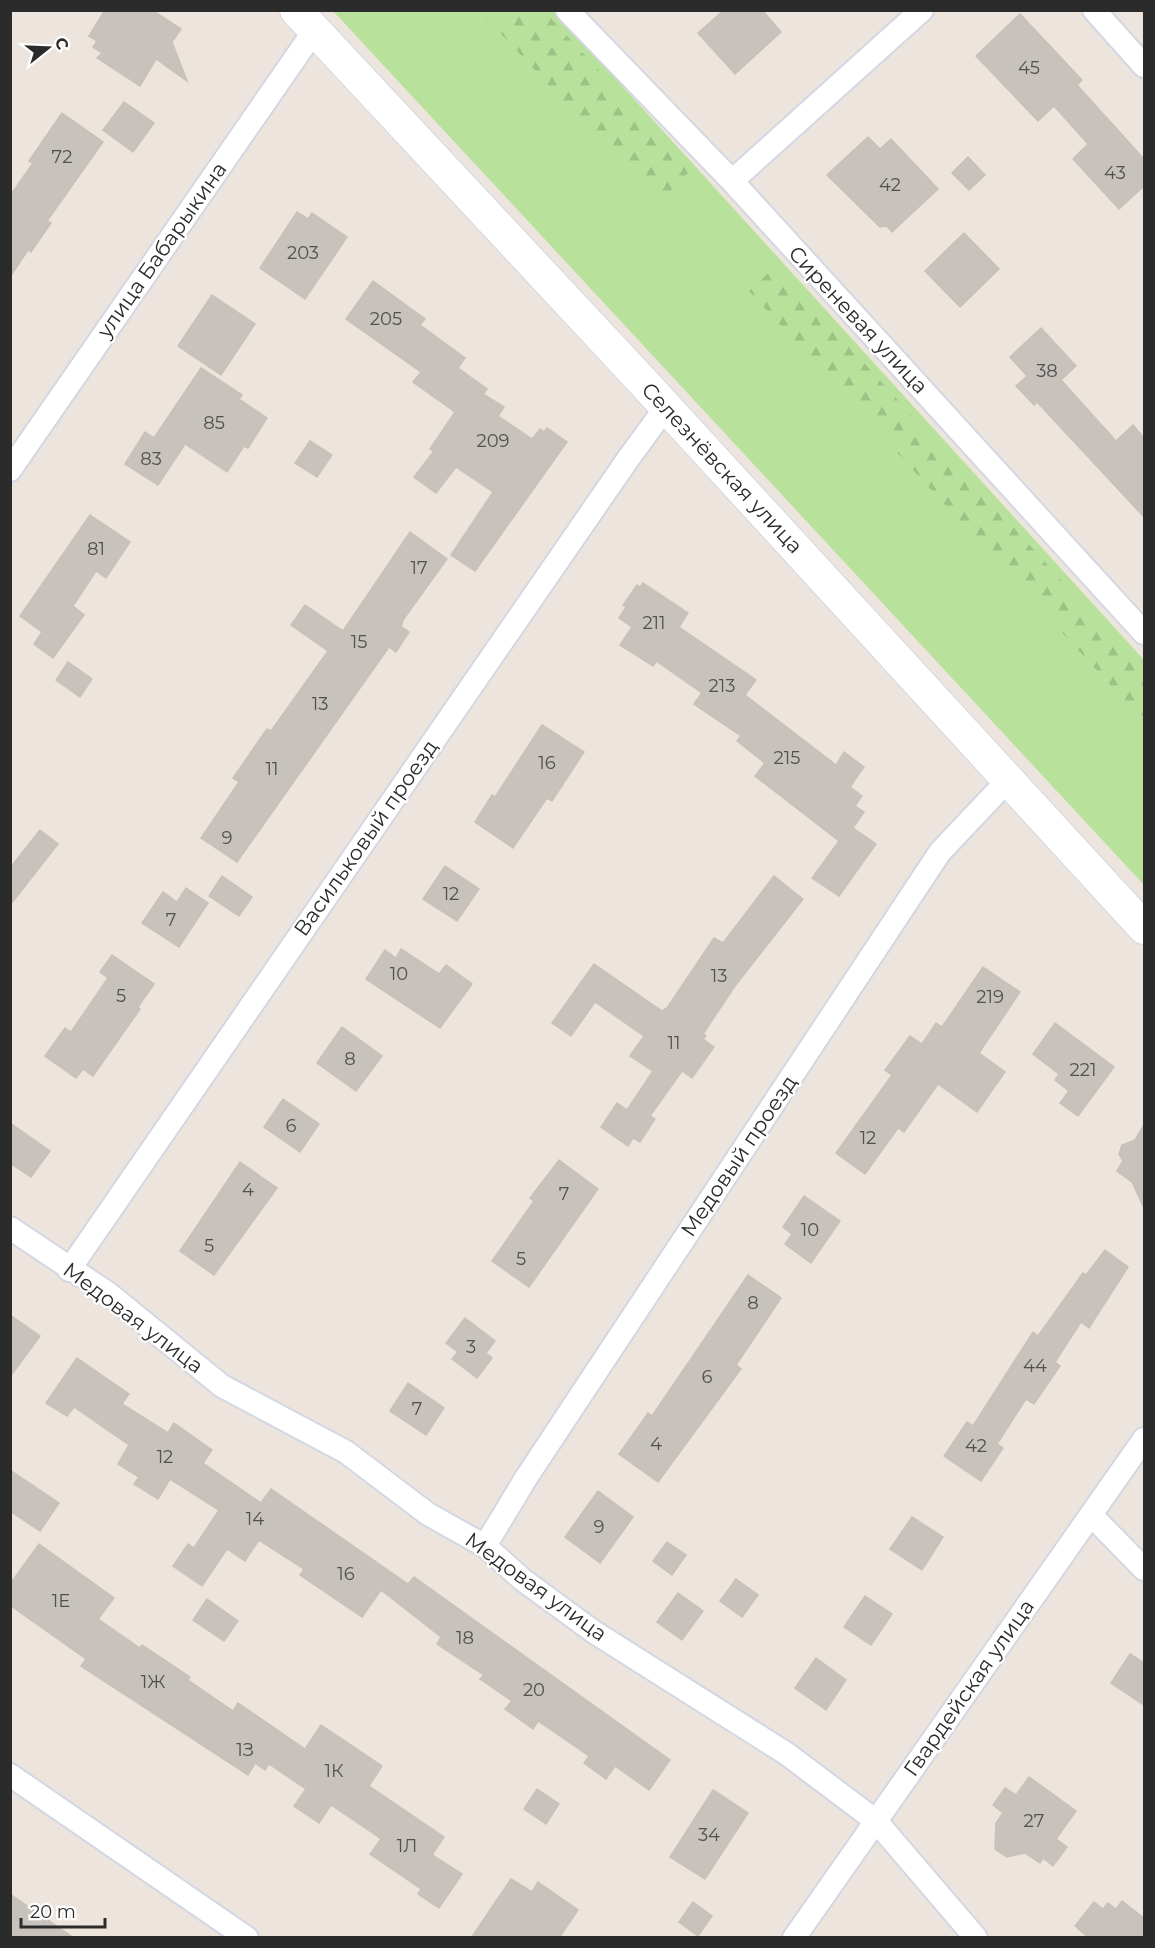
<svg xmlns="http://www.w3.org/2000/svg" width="1155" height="1948" font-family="Montserrat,sans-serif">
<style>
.grass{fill:#b8e29b}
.forest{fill:url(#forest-firs)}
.building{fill:#c8c2bd;stroke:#c8c1b7;stroke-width:1.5}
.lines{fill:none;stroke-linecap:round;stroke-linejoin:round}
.street-casing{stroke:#d3d7e3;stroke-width:26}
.secondary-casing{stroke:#d3d7e3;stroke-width:34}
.street{stroke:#fff;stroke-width:22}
.secondary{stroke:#fff;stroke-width:32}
.labels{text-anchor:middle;stroke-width:4.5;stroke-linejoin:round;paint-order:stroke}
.number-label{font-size:18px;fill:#525150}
.street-label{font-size:21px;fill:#2b2b2b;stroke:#fff}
</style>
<defs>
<pattern id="forest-firs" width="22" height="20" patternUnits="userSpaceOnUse" patternTransform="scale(1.5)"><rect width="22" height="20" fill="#b8e29b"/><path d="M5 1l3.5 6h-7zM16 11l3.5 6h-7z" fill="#9ec286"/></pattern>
</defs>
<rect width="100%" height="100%" fill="#ede5dd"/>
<polygon class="grass" points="333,11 554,11 1144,660 1144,885"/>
<g class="forest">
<polygon points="480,11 544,11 691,170 658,204"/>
<polygon points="776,266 1144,671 1144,722 749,291"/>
</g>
<g class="building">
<polygon points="105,10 152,10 181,29 172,42 187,81 156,59 140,86 97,58 102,53 93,47 97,41 89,36"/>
<polygon points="724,10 762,10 781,32 735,74 698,33"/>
<polygon points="1020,14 1082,80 1077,85 1144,159 1144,186 1119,209 1073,159 1088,144 1054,106 1038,121 976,56"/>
<polygon points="124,102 154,123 133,152 103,130"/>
<polygon points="62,113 103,142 47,221 51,223 31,252 28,250 10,277 10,196 33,163 29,161"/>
<polygon points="868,137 880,149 891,139 938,189 892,232 887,226 880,227 827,175"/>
<polygon points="968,157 985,175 969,190 952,173"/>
<polygon points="297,212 308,219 312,213 347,237 305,299 260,268"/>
<polygon points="964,233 999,269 960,307 925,271"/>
<polygon points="373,281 425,319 420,325 465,358 458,368 487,389 483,394 504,407 498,416 532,439 540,429 544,432 547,428 567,442 475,571 451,555 493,492 456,467 436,493 414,477 434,451 430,449 455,412 413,382 421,372 346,319"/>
<polygon points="212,295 255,324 221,375 178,346"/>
<polygon points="1041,328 1076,366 1061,380 1116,441 1133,425 1144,438 1144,517 1037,402 1034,405 1016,386 1027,376 1010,357"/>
<polygon points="201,368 242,395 239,399 267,418 248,448 244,446 227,472 185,444 158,485 125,464 145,432 154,438"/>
<polygon points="310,441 332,455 317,477 295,463"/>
<polygon points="90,515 130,542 106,578 96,571 73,606 84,615 53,658 34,644 42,632 20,616"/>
<polygon points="410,532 447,559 403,620 401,627 409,632 396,652 389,647 237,862 201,838 239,782 233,778 267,729 271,731 328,651 291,625 305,605 343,631"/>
<polygon points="643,583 688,613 679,627 756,680 745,695 836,765 844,752 864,767 850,787 862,796 855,806 864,812 853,828 876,844 839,896 812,878 839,841 755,776 765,763 737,741 741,736 694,704 702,693 656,661 653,666 620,645 632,627 619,618 626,607 623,605 637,585 640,587"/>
<polygon points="68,662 92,679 80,697 56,680"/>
<polygon points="542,725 584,752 552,801 547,798 513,848 475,822 492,795 495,797"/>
<polygon points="40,830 58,844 10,905 10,868"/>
<polygon points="445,866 479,889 457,921 423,899"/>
<polygon points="222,876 252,897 239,916 209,896"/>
<polygon points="774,876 803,899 735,986 703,1034 706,1036 703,1039 714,1047 692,1078 682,1071 650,1116 655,1119 640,1142 633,1138 628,1146 601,1127 617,1103 627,1110 653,1071 630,1056 644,1036 595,1002 571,1036 552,1023 594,964 662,1011 667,1008 714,938 723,943"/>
<polygon points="186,888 208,903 179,947 142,923 163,892 177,902"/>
<polygon points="401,949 439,974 446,965 472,984 440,1028 366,979 385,950 396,958"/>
<polygon points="112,955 154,984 138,1007 140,1009 93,1076 83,1069 76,1078 45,1056 65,1028 71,1032 108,978 100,972"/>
<polygon points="983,967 1020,992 979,1053 1005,1072 977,1112 938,1084 904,1132 898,1128 865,1174 836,1153 892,1075 885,1070 910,1036 922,1044 936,1023 942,1027"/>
<polygon points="1055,1023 1114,1067 1078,1116 1060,1103 1069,1091 1055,1080 1059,1074 1033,1054"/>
<polygon points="342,1027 382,1056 356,1091 317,1063"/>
<polygon points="283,1099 319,1124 300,1152 264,1127"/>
<polygon points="10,1123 50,1151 31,1177 10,1163"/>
<polygon points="1144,1125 1144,1208 1132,1182 1117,1171 1123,1161 1119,1154 1122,1145 1135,1140"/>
<polygon points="559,1160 598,1189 529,1287 492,1261 534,1201 530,1198"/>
<polygon points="240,1162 277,1188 214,1275 180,1251"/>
<polygon points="804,1196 840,1221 811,1263 785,1244 792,1234 783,1227"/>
<polygon points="1105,1250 1128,1267 1089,1328 1081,1322 1055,1362 1060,1366 1034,1404 1026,1399 997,1444 1003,1448 981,1481 944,1456 967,1422 973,1426 1033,1332 1038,1336 1083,1273 1086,1275"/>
<polygon points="748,1275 781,1298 736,1365 741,1369 658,1482 619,1454 648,1413 652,1416"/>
<polygon points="10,1315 40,1336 10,1377"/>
<polygon points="465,1318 495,1341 486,1353 492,1358 477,1378 452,1359 458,1352 446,1343"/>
<polygon points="77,1358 129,1394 122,1404 168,1433 174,1423 212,1450 203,1463 261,1503 271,1489 408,1584 414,1577 670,1760 649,1790 615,1766 606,1779 584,1763 589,1756 538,1721 533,1729 505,1709 512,1701 480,1679 484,1675 437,1644 441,1637 381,1590 362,1617 300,1575 304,1569 259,1540 245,1561 227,1549 202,1586 173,1566 188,1544 194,1548 219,1510 170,1479 158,1499 134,1484 139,1477 118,1464 129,1445 74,1407 67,1416 46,1403"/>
<polygon points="408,1383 444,1408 426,1435 390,1411"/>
<polygon points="10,1470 59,1503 40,1531 10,1511"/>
<polygon points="598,1491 633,1517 600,1563 565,1537"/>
<polygon points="912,1517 943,1537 922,1570 890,1549"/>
<polygon points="667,1542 686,1555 672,1575 653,1561"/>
<polygon points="39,1544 114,1598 98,1619 140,1648 142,1645 190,1677 188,1680 233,1711 238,1703 305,1749 321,1725 382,1766 369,1786 444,1837 432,1855 462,1874 439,1908 418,1894 421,1889 370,1854 381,1839 374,1834 331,1805 319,1823 294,1806 306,1789 269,1764 265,1770 255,1763 248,1775 81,1666 86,1659 10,1605 10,1584"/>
<polygon points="736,1579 758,1595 742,1617 720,1601"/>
<polygon points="678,1593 703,1611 682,1640 657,1622"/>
<polygon points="865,1596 892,1614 871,1645 844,1627"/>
<polygon points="207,1599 238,1621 224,1641 193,1620"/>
<polygon points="1130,1654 1144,1663 1144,1705 1111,1683"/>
<polygon points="816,1658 846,1680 826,1710 795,1688"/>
<polygon points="1029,1777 1076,1811 1056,1839 1067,1847 1053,1866 1043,1858 1040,1863 1025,1853 1007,1857 995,1849 996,1823 1003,1813 993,1805 1005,1788 1016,1795"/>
<polygon points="537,1789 559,1804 546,1824 524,1809"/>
<polygon points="713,1790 748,1813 705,1879 670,1857"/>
<polygon points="511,1879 532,1892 538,1882 578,1910 559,1938 471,1938"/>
<polygon points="10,1894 74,1938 10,1938"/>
<polygon points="1122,1901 1144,1918 1144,1938 1089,1938 1075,1926 1094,1902 1103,1909 1108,1903 1116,1909"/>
<polygon points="693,1902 712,1916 698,1936 679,1922"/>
</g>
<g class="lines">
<defs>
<g id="street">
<polyline points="567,10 732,181 1144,633"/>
<polyline points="1094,10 1144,66"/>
<polyline points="732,181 922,10"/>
<polyline points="10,470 314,31"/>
<polyline points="10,1228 109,1294 222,1386 346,1452 428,1514 485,1546 523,1580 594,1632 787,1754 876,1821 976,1938"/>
<polyline points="69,1270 628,459 666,407"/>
<polyline points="1092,1516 1144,1569"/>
<polyline points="485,1546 526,1478 940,852 1009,779"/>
<polyline points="10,1775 247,1938"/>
<polyline points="794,1938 1144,1439"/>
</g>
<polyline id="secondary" points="296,10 644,383 1144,928"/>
</defs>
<use href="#street" class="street-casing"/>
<use href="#secondary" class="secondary-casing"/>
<use href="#street" class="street"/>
<use href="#secondary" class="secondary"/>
</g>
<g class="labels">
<g class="number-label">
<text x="1029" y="74">45</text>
<text x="62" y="163">72</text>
<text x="1115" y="179">43</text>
<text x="890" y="191">42</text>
<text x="303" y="259">203</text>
<text x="386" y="325">205</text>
<text x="1047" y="377">38</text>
<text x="214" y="429">85</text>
<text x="493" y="447">209</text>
<text x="151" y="465">83</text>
<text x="96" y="555">81</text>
<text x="419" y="574">17</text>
<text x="654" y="629">211</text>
<text x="359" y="648">15</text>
<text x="722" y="692">213</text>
<text x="320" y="710">13</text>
<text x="787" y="764">215</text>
<text x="547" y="769">16</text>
<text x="272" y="775">11</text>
<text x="227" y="844">9</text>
<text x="451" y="900">12</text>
<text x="171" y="926">7</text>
<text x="399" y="980">10</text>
<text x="719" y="982">13</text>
<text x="121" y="1002">5</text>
<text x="990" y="1003">219</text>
<text x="674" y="1049">11</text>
<text x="350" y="1065">8</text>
<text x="1083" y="1076">221</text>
<text x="291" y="1132">6</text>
<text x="868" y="1144">12</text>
<text x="248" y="1196">4</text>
<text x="564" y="1200">7</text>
<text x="810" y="1236">10</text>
<text x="209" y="1252">5</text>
<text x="521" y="1265">5</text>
<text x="753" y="1309">8</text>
<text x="471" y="1353">3</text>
<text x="1035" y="1372">44</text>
<text x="707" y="1383">6</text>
<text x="417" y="1415">7</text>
<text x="656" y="1450">4</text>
<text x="976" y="1452">42</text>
<text x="165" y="1463">12</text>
<text x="255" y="1525">14</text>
<text x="599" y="1533">9</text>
<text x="346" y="1580">16</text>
<text x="61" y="1607">1Е</text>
<text x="465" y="1644">18</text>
<text x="153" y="1688">1Ж</text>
<text x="534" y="1696">20</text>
<text x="245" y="1756">1З</text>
<text x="334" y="1777">1К</text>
<text x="1034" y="1827">27</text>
<text x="709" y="1841">34</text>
<text x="407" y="1852">1Л</text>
</g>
<g class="street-label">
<text transform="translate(162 250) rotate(-55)" y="7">улица Бабарыкина</text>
<text transform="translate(858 320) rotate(47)" y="7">Сиреневая улица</text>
<text transform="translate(722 468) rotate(47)" y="7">Селезнёвская улица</text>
<text transform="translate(366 838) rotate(-55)" y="7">Васильковый проезд</text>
<text transform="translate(739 1156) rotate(-56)" y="7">Медовый проезд</text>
<text transform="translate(133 1318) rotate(37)" y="7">Медовая улица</text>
<text transform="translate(536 1587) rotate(36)" y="7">Медовая улица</text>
<text transform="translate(969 1688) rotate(-55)" y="7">Гвардейская улица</text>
</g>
</g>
<rect width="1155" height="1948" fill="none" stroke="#2b2b2b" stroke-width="24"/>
<g transform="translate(48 48) rotate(72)" stroke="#ffffff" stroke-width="4.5" paint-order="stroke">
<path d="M0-4.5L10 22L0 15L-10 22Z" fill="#2b2b2b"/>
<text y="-9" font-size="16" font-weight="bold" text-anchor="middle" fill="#2b2b2b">С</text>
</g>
<path d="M21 1918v9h84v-9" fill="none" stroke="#2b2b2b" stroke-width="3"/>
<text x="30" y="1918" font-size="18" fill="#2b2b2b" stroke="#ffffff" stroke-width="4.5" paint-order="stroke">20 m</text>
</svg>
